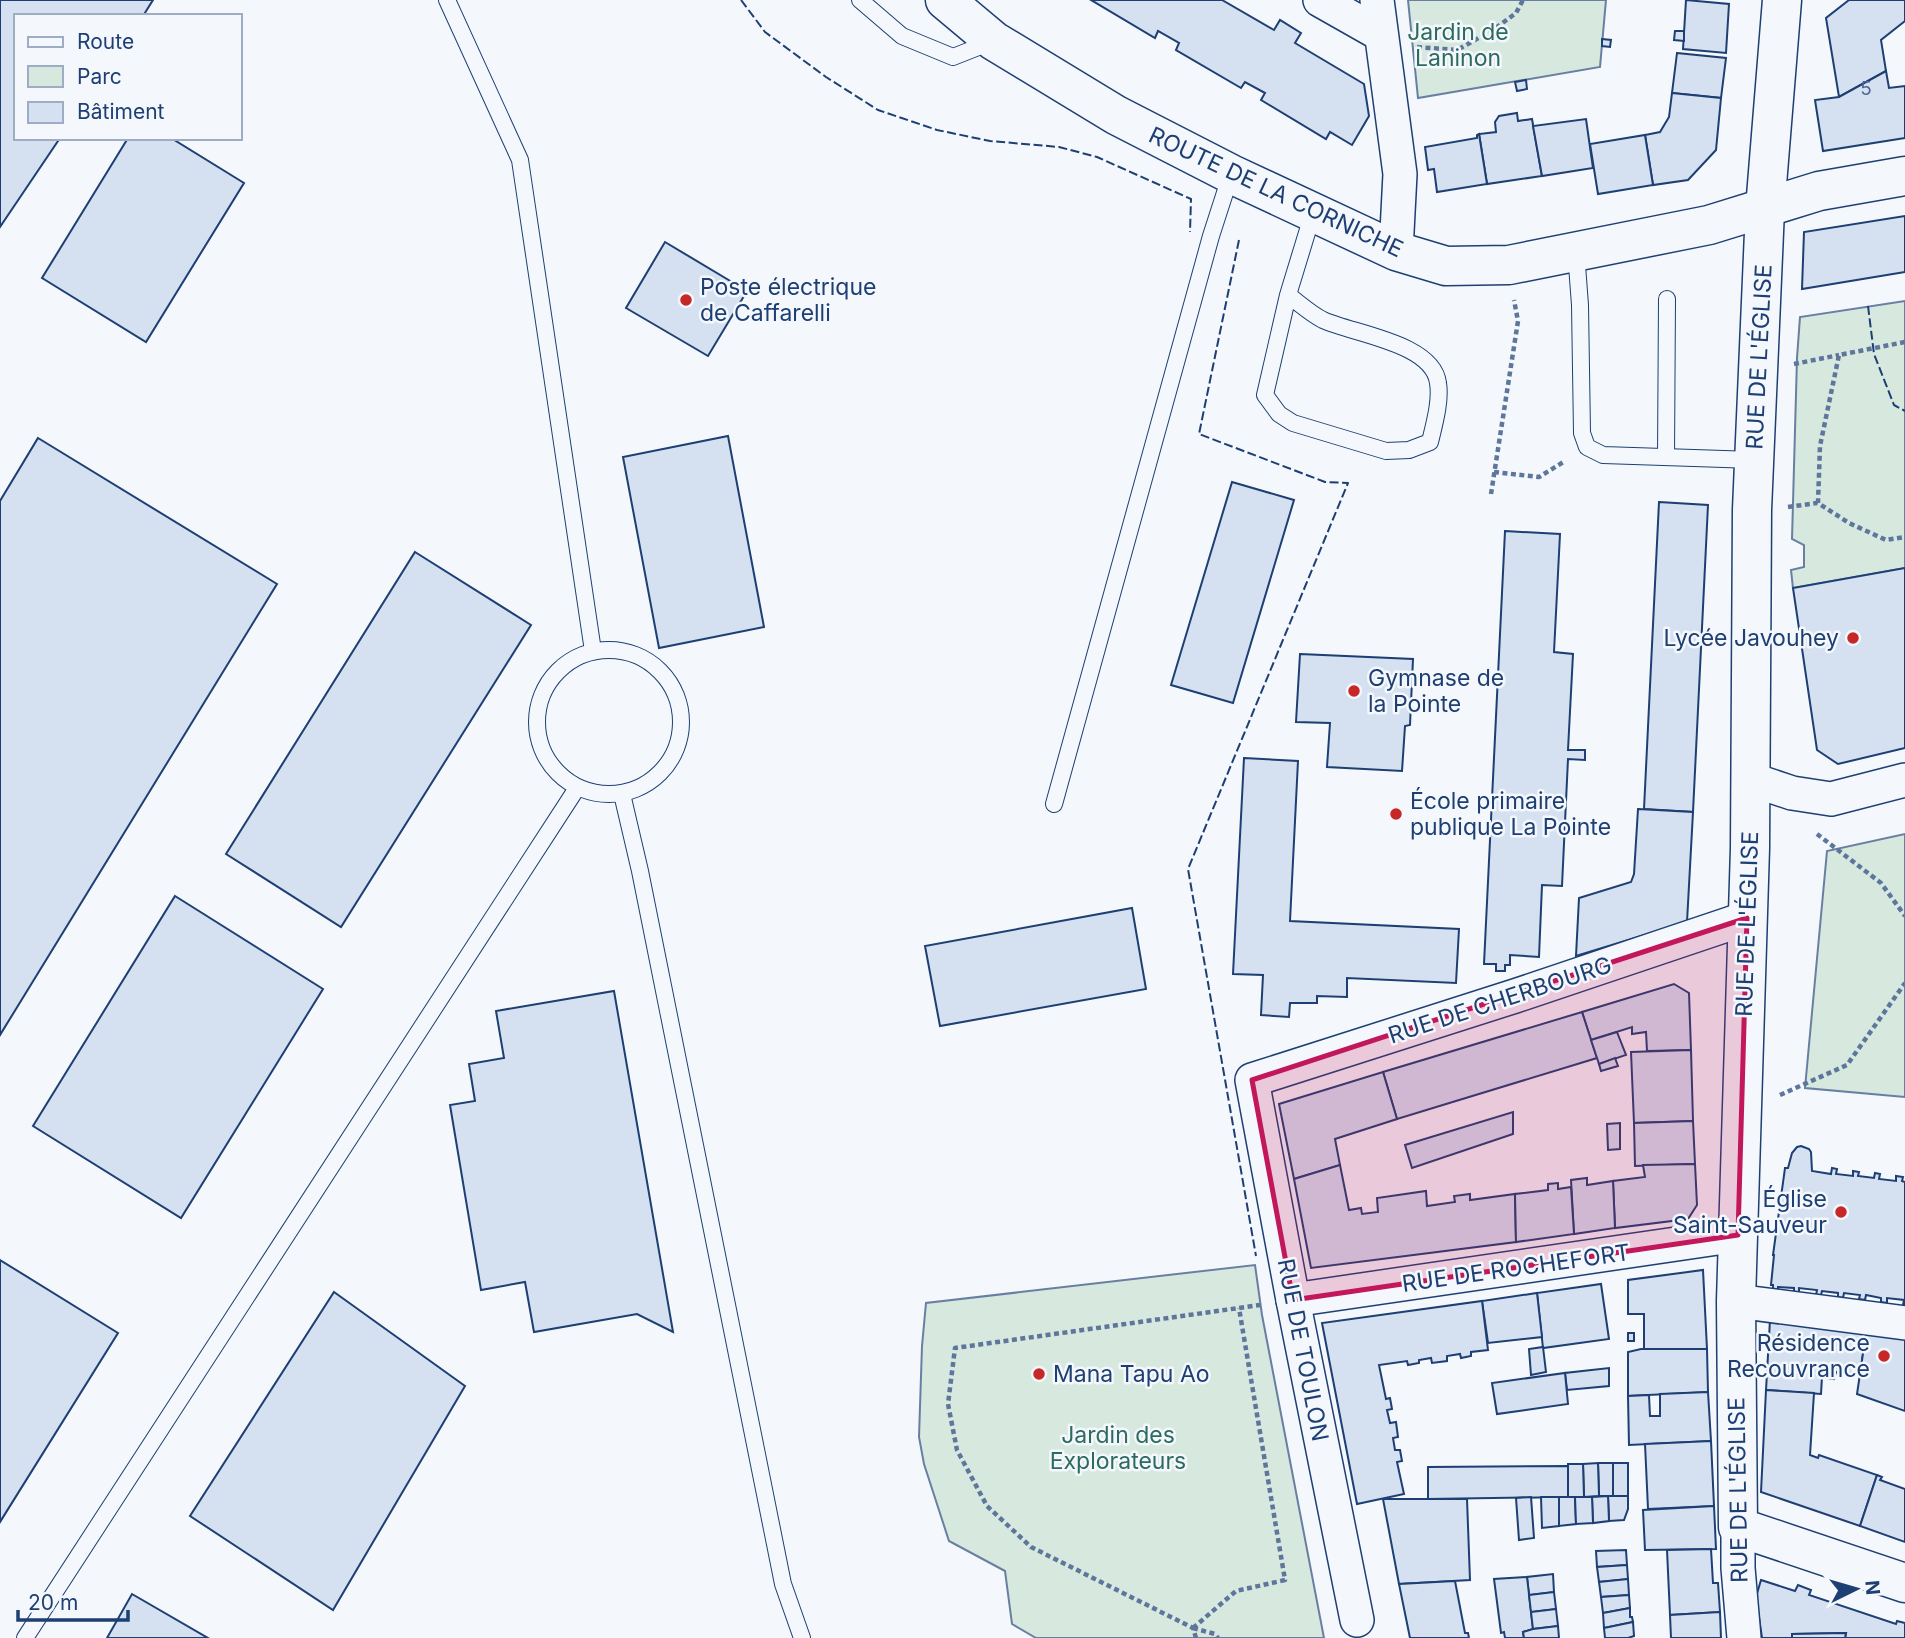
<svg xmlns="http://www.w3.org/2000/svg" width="1905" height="1638" font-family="Inter,sans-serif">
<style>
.green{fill:#d7e8df;stroke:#687fa3;stroke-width:2}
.building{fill:#d5e0f0;stroke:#1d3f73;stroke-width:2}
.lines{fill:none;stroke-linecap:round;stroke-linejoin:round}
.lane-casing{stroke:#1d3f73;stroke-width:18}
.street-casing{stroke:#1d3f73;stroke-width:36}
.secondary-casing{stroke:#1d3f73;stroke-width:41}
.path{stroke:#5e769c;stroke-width:4.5;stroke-dasharray:5 3.5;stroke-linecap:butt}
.lane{stroke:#f4f7fb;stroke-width:16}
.street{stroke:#f4f7fb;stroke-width:33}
.secondary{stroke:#f4f7fb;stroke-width:38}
.fence{stroke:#1d3f73;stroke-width:2;stroke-dasharray:9 3.5;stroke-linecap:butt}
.marked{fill:#c2185b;fill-opacity:0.2;stroke:#c2185b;stroke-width:5;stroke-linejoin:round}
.poi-dot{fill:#c62828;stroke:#f4f7fb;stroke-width:2.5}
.labels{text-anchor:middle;stroke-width:5;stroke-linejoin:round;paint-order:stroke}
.number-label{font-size:19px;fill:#4b6792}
.park-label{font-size:23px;fill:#2c6c60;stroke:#f4f7fb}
.street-label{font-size:23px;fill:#1d3f73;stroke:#f4f7fb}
.poi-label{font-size:23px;fill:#1d3f73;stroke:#f4f7fb;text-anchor:start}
</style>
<rect width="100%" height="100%" fill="#f4f7fb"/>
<g class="green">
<polygon points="1408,0 1606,0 1600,67 1418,98"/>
<polygon points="1905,301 1905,568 1793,588 1791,570 1804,567 1804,545 1792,539 1797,358 1800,317"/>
<polygon points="1905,834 1905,1097 1805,1088 1827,851"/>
<polygon points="1255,1265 1262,1315 1324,1638 1036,1638 1012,1624 1005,1571 949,1541 924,1464 919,1437 922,1346 926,1303"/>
</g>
<g class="building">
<polygon points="0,0 153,0 143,16 16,16 16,138 60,138 0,227"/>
<polygon points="1091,0 1222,0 1274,30 1280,20 1301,33 1295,43 1364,84 1369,116 1352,145 1330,132 1326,139 1261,100 1265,93 1245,82 1241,88 1176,50 1179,43 1158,31 1155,38"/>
<polygon points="1686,0 1729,4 1726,53 1683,49"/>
<polygon points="1849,0 1905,0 1905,21 1881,40 1886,71 1839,97 1826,18"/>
<polygon points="1675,31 1684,31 1684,41 1674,40"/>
<polygon points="1602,39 1611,40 1610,47 1602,46"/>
<polygon points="1677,53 1726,58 1721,98 1672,93"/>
<polygon points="1886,71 1889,88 1905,86 1905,138 1823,151 1815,100 1839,97"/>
<polygon points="1526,80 1527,89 1517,91 1515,82"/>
<polygon points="1672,93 1721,98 1716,150 1688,180 1653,185 1645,135 1660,132 1669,117"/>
<polygon points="1517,113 1518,121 1532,119 1542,176 1487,184 1479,134 1496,132 1495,122 1499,116"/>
<polygon points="1586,119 1593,168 1542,176 1533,126"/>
<polygon points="1479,134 1487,184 1437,192 1434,169 1428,170 1425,147 1477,138 1477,135"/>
<polygon points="1645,135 1653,185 1598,194 1590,144"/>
<polygon points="128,138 171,138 244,183 146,342 42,278"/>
<polygon points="1905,216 1905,272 1802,289 1804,232"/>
<polygon points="665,242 747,291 708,356 626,308"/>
<polygon points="728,436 764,627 659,648 623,457"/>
<polygon points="38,438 277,584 0,1035 0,501"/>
<polygon points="1232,482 1294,500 1233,703 1171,685"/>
<polygon points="1659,502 1708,505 1693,812 1644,809"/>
<polygon points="1505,531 1560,534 1554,652 1573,654 1568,750 1585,750 1585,760 1568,759 1562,886 1542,885 1539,957 1510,955 1510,965 1505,965 1505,971 1496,971 1496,964 1484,964"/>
<polygon points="415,552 531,625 341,927 226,854"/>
<polygon points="1905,568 1905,748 1838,764 1817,750 1793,588"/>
<polygon points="1300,654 1413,659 1410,725 1405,726 1402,771 1327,767 1330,723 1296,722"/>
<polygon points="1244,758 1298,761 1290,921 1459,929 1456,983 1347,978 1347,997 1317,996 1317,1003 1290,1003 1289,1017 1261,1015 1263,975 1233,974"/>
<polygon points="1638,809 1693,812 1687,922 1576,956 1579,898 1631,882 1634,874"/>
<polygon points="175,896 323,989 181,1218 33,1126"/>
<polygon points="1132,908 1146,989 940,1026 925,946"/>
<polygon points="1674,984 1689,993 1691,1050 1647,1051 1646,1032 1632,1034 1632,1027 1591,1040 1582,1012"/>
<polygon points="614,991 673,1332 637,1314 534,1332 525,1282 481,1290 450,1105 475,1101 469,1064 504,1058 496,1011"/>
<polygon points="1582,1012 1597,1058 1397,1119 1383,1072"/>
<polygon points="1617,1032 1626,1055 1599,1064 1591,1040"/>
<polygon points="1691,1050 1693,1121 1634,1123 1631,1052"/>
<polygon points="1615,1058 1618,1066 1601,1071 1599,1064"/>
<polygon points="1383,1072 1397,1119 1335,1139 1340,1165 1294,1179 1279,1104"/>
<polygon points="1513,1112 1513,1134 1412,1168 1405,1145"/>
<polygon points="1693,1121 1695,1164 1635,1166 1634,1123"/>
<polygon points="1620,1123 1620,1149 1608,1150 1607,1124"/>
<polygon points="1801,1146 1809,1149 1811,1152 1812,1171 1831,1174 1832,1168 1837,1169 1836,1174 1853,1176 1853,1171 1859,1172 1858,1176 1874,1178 1875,1173 1880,1174 1879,1179 1896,1181 1896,1176 1903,1177 1902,1181 1905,1182 1905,1305 1903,1305 1904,1300 1887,1298 1887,1303 1881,1302 1881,1298 1866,1295 1865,1300 1859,1299 1860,1295 1844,1293 1843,1298 1838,1297 1838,1293 1822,1291 1821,1295 1816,1295 1817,1290 1799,1288 1799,1292 1794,1292 1794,1288 1778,1287 1778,1290 1773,1289 1773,1285 1771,1285 1774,1255 1773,1255 1785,1168 1788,1168 1792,1153 1797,1147"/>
<polygon points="1695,1164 1697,1205 1688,1219 1615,1228 1613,1181 1645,1177 1643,1165"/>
<polygon points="1340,1165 1349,1210 1361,1208 1362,1214 1378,1212 1377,1198 1426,1191 1427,1206 1455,1202 1454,1196 1470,1194 1470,1200 1515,1194 1516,1242 1311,1268 1294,1179"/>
<polygon points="1587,1178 1587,1185 1613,1181 1615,1228 1574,1234 1571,1180"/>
<polygon points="1558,1183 1558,1189 1571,1187 1574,1234 1516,1242 1515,1194 1548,1190 1548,1184"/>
<polygon points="0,1260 118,1333 0,1522"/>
<polygon points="1703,1270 1707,1349 1644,1349 1644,1314 1628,1314 1628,1280"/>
<polygon points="1601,1284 1609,1339 1543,1348 1537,1293"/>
<polygon points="334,1292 465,1386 333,1610 190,1516"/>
<polygon points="1537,1293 1542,1337 1488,1343 1482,1301"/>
<polygon points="1482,1301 1488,1350 1471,1352 1471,1356 1461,1358 1460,1354 1447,1356 1447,1361 1432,1363 1431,1358 1419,1360 1419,1363 1408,1365 1407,1361 1379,1365 1386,1399 1390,1398 1392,1409 1387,1410 1390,1423 1396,1422 1398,1437 1393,1438 1395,1450 1400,1450 1402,1461 1397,1462 1404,1494 1357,1504 1322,1323"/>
<polygon points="1770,1320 1866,1333 1860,1375 1836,1372 1834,1379 1822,1377 1821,1394 1766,1390"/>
<rect x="1628" y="1333" width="6" height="8"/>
<polygon points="1866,1333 1905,1338 1905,1411 1857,1394"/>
<polygon points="1543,1347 1546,1372 1531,1375 1529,1349"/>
<polygon points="1641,1349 1707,1349 1708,1392 1628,1396 1628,1352"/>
<polygon points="1609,1368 1609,1386 1567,1390 1565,1373"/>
<polygon points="1565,1373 1568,1404 1497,1414 1492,1383"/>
<polygon points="1766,1390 1814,1393 1810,1455 1818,1458 1819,1455 1877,1475 1860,1526 1761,1492"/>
<polygon points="1708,1392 1711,1441 1629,1445 1628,1396 1649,1395 1650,1416 1660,1416 1660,1394"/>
<polygon points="1711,1441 1714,1506 1648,1509 1645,1444"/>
<polygon points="1598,1463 1613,1463 1613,1496 1599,1496"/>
<polygon points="1598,1463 1599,1496 1584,1497 1583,1464"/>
<rect x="1613" y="1463" width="15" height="33"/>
<polygon points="1568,1464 1583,1464 1584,1497 1568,1497"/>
<polygon points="1568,1466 1568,1497 1428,1499 1428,1467"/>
<polygon points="1877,1475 1882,1477 1880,1480 1905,1489 1905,1542 1860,1526"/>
<polygon points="1608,1496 1628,1496 1628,1509 1624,1520 1609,1521"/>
<polygon points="1608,1496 1609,1521 1593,1523 1592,1497"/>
<polygon points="1531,1497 1534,1538 1519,1540 1516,1498"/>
<polygon points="1541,1497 1559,1497 1559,1526 1542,1528"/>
<polygon points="1559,1497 1575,1497 1576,1524 1559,1526"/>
<polygon points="1575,1497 1592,1497 1593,1523 1576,1524"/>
<polygon points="1383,1499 1467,1499 1470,1580 1399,1584"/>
<polygon points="1714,1506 1716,1549 1645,1550 1643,1510"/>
<polygon points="1711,1549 1713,1583 1718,1583 1720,1612 1670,1615 1667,1550"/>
<polygon points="1626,1550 1627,1565 1597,1567 1596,1551"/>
<polygon points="1627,1565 1628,1579 1599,1582 1597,1567"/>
<polygon points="1553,1574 1554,1592 1529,1595 1527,1577"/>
<polygon points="1527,1577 1533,1629 1523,1632 1524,1638 1505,1638 1504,1632 1501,1633 1494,1579"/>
<polygon points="1628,1579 1629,1595 1601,1597 1599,1582"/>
<polygon points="1761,1580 1795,1591 1798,1585 1811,1590 1809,1595 1896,1624 1897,1621 1905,1623 1905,1638 1845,1638 1846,1633 1792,1634 1792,1638 1762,1638 1756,1597"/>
<polygon points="1455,1581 1465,1633 1468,1633 1469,1638 1410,1638 1399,1584"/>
<polygon points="1554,1592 1556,1609 1531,1612 1529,1595"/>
<polygon points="132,1594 208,1638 107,1638"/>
<polygon points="1629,1595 1630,1608 1603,1613 1601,1597"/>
<polygon points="1630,1608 1630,1617 1632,1617 1633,1622 1604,1628 1603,1613"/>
<polygon points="1556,1609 1558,1626 1533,1629 1531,1612"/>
<polygon points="1720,1612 1721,1638 1671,1638 1670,1615"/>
<polygon points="1633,1622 1634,1636 1628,1638 1605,1638 1604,1628"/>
<polygon points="1558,1626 1559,1638 1524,1638 1523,1632 1533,1629"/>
<polygon points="1846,1633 1845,1638 1792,1638 1792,1634"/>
</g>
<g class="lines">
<defs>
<g id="lane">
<polyline points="447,0 520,160 593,651"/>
<polyline points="860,0 902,36 953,57 991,42"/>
<polyline points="1576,252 1580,305 1582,433 1587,447 1603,455 1754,460"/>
<path d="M1288,295C1299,303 1311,314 1323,320C1354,334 1433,343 1438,383C1441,401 1434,425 1430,442L1409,450L1386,451L1293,423L1279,414L1265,395L1288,295L1313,213"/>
<polyline points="1666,457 1667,299"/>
<circle cx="609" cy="722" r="72"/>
<polyline points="622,794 640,871 783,1584 802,1638"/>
<polyline points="1054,804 1211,236 1231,174"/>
<polyline points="25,1638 577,788"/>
</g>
<g id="street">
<polyline points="1320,0 1380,34"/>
<polyline points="1377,0 1400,174 1396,251"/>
<polyline points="1750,779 1792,793 1831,799 1905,780"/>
<polyline points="1293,1300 1738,1235"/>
<polyline points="1736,1301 1905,1323"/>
<polyline points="1738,1527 1738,1568 1744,1638"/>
<polyline points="1357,1620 1293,1300 1252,1080 1515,996 1747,918"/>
</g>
<g id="secondary">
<polyline points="945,0 994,41 1116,115 1231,174 1396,251 1446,266 1509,265 1709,225 1819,191 1905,176"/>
<polyline points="1782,0 1765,209 1752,510 1750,848 1736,1301 1738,1527 1905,1583"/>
</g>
</defs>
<use href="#lane" class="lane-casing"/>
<use href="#street" class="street-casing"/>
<use href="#secondary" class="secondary-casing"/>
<g class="path">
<polyline points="1417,47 1457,50 1493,30 1516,13 1523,0"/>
<polyline points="1905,342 1839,355 1820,446 1818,503 1849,523 1886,540 1905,537"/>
<polyline points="1794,364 1839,355"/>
<polyline points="1494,472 1539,477 1565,461"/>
<polyline points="1491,494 1518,321 1514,300"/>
<polyline points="1788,507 1817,503"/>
<polyline points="1817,834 1881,883 1905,916"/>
<polyline points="1780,1095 1847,1065 1905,983"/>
<polyline points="1193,1628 1236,1591 1285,1580 1239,1308"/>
<polyline points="1193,1628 1215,1634 1218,1638"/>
<polyline points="1196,1638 1193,1628 1031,1547 987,1506 957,1450 948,1404 955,1348 1260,1305"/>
</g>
<use href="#lane" class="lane"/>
<use href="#street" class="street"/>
<use href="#secondary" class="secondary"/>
<g class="fence">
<polyline points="741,0 765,32 826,77 878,110 937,130 990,141 1059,147 1097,157 1191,199 1190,232"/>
<polyline points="1239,240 1199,434 1325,482 1348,483 1188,869 1256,1256"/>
<polyline points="1868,306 1874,354 1894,405 1905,411"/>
</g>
</g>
<path class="marked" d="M1747,918L1738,1235L1293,1300L1252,1080Z"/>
<g class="poi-dot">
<circle cx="686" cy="300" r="7"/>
<circle cx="1853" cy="638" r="7"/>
<circle cx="1354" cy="691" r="7"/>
<circle cx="1396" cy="814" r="7"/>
<circle cx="1841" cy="1212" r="7"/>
<circle cx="1884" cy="1356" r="7"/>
<circle cx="1039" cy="1374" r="7"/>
</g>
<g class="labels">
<g class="number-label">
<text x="1866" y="95">5</text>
</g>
<g class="park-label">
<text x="1458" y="40">Jardin de<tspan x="1458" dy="26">Laninon</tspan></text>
<text x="1118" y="1443">Jardin des<tspan x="1118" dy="26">Explorateurs</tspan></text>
</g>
<g class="street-label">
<text transform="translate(1276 192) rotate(25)" y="8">ROUTE DE LA CORNICHE</text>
<text transform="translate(1759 357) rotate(-87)" y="8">RUE DE L'ÉGLISE</text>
<text transform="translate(1747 924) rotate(-88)" y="8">RUE DE L'ÉGLISE</text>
<text transform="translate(1500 1000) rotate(-18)" y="8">RUE DE CHERBOURG</text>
<text transform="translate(1516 1268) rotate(-8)" y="8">RUE DE ROCHEFORT</text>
<text transform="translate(1303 1350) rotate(79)" y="8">RUE DE TOULON</text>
<text transform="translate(1738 1490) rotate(-91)" y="8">RUE DE L'ÉGLISE</text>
</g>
<g class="poi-label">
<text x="700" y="295">Poste électrique<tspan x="700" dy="26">de Caffarelli</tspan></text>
<text x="1839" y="646" text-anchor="end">Lycée Javouhey</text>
<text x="1368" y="686">Gymnase de<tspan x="1368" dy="26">la Pointe</tspan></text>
<text x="1410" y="809">École primaire<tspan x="1410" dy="26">publique La Pointe</tspan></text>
<text x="1827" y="1207" text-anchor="end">Église<tspan x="1827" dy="26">Saint-Sauveur</tspan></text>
<text x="1870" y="1351" text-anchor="end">Résidence<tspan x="1870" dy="26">Recouvrance</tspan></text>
<text x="1053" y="1382">Mana Tapu Ao</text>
</g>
</g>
<rect x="14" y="14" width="228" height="126" fill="#f4f7fb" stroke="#9eadc5" stroke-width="2"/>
<rect x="28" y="37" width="35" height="10" fill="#f4f7fb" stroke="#9eadc5" stroke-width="2"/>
<text x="77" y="49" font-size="21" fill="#1d3f73">Route</text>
<rect x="28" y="66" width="35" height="21" fill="#d7e8df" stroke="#9eadc5" stroke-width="2"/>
<text x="77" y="84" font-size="21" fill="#1d3f73">Parc</text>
<rect x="28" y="102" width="35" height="21" fill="#d5e0f0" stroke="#9eadc5" stroke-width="2"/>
<text x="77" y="119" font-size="21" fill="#1d3f73">Bâtiment</text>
<g transform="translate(1856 1589) rotate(85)" stroke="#f4f7fb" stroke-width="5" paint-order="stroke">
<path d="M0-5L12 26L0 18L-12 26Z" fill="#1d3f73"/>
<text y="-10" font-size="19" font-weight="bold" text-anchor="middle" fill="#1d3f73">N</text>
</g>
<path d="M18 1610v10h110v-10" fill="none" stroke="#1d3f73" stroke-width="3.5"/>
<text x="28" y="1610" font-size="21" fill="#1d3f73" stroke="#f4f7fb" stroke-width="5" paint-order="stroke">20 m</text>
</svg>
